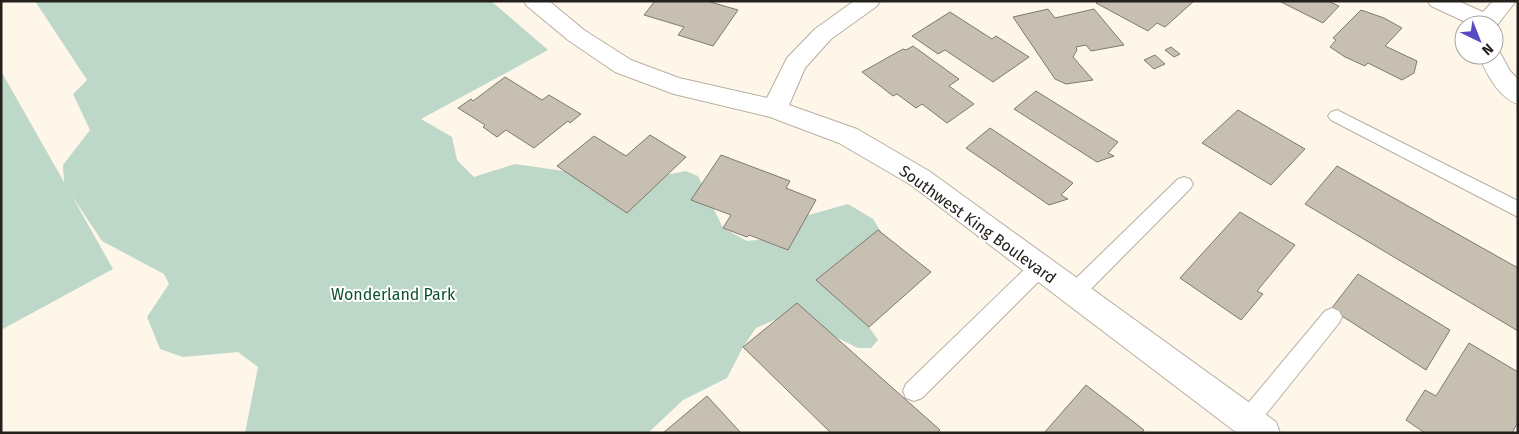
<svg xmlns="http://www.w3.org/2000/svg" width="1519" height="434" font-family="'Fira Sans',sans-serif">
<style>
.green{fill:#bdd8c8}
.building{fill:#c7bfb2;stroke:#80796d}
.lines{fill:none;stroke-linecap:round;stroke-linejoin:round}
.service-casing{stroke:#b7afa3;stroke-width:2}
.minor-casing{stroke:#b7afa3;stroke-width:2}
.service{fill:#fff;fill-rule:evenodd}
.minor{fill:#fff;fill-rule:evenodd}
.labels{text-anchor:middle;stroke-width:4;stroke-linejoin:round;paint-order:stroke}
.street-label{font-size:16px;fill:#24211c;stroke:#fff}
.park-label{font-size:16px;fill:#0d4f32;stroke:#fff}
</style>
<rect width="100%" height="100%" fill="#fef6e9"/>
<polygon class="green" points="35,1 491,1 548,50 421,119 452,137 457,160 474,177 515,164 564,171 613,165 665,175 686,171 698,176 723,228 747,241 784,237 805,216 848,204 873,219 887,241 869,327 878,340 871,348 858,348 803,321 777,319 756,328 743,347 727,378 683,400 648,433 245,433 258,367 238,352 183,357 160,349 147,317 169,284 164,274 102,241 72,196 113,269 1,330 1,71 64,182 63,165 90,130 73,94 87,80"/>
<g class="building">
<polygon points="655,1 707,1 738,10 713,46 678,35 684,27 644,15"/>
<polygon points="1098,1 1194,1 1165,27 1157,23 1148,31 1096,3"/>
<polygon points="1279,1 1328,1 1339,6 1323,23"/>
<polygon points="1048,9 1055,18 1094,9 1124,45 1091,51 1086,45 1076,47 1077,50 1073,57 1093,80 1066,84 1055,79 1013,17"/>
<polygon points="1361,10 1384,18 1402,28 1385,46 1417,61 1414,73 1402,80 1368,63 1365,66 1345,57 1330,47 1336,40 1333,38"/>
<polygon points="950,12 992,39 996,36 1029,57 993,82 945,50 938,54 912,36"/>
<polygon points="913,46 959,79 949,86 974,104 947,123 922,104 916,108 897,94 893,96 862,72 903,49 906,50"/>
<polygon points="1171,47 1180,54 1174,57 1165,50"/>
<polygon points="1155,55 1165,64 1154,69 1144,60"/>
<polygon points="505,77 542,100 549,95 581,114 570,123 568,121 534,148 506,130 497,137 483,127 485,125 458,108 471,99 473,101"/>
<polygon points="1036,91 1118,142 1108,153 1114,156 1097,162 1014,109"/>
<polygon points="1238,110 1305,149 1271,185 1202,143"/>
<polygon points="990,128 1073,183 1061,195 1068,199 1049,205 966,148"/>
<polygon points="650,135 686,157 627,213 557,166 594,136 626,156"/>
<polygon points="721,155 790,181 786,188 816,200 788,250 749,235 747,237 723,228 731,215 691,200"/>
<polygon points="1337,166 1518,268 1518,331 1305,204"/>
<polygon points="1240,212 1295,245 1257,291 1263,294 1241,320 1180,278"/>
<polygon points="878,230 931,272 869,327 816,280"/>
<polygon points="1358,274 1450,330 1426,370 1331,309"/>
<polygon points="797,303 940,430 937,433 831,433 743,347"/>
<polygon points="1469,343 1518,372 1518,422 1512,433 1425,433 1406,420 1425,390 1436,396"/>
<polygon points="1086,385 1144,430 1142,433 1044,433"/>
<polygon points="707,396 741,433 663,433"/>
</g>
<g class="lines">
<defs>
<g id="service">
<polygon points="1337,110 1518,201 1518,217 1331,120 1328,116 1331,112"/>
<polygon points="1184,177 1190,179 1193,184 1190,189 1080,300 1073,303 1066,300 1063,294 1066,288 1178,179"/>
<polygon points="1039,260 1046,262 1049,268 1046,274 922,398 914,401 906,398 903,391 906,384 1032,262"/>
<polygon points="1332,308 1339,311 1342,317 1339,323 1255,428 1247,432 1239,428 1236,421 1239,414 1325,311"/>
</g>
<g id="minor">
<polygon points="524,1 549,1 584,30 631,60 679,78 767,98 787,58 815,29 854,1 880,1 877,6 831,39 805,68 789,105 857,129 929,171 1276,422 1280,433 1237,433 911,185 839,143 770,117 674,94 615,72 568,40 527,6"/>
<polygon points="1428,1 1458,1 1483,12 1493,1 1516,1 1494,29 1494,25 1472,25 1431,6"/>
<path d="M1494,48L1498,49L1510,71L1518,79V104C1498,98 1487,73 1478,55H1494Z"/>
</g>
</defs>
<use href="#service" class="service-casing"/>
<use href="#minor" class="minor-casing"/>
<use href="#service" class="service"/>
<use href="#minor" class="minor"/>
</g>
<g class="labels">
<g class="street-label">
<text transform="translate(978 224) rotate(36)" y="6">Southwest King Boulevard</text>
</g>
<g class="park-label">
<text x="393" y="300">Wonderland Park</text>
</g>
</g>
<rect width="1519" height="434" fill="none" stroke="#24211c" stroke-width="5"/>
<g transform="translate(1479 40) rotate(137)"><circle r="24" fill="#ffffff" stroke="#a7a6a4"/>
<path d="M0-4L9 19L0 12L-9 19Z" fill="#574ac2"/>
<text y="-8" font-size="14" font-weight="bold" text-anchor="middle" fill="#24211c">N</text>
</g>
</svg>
